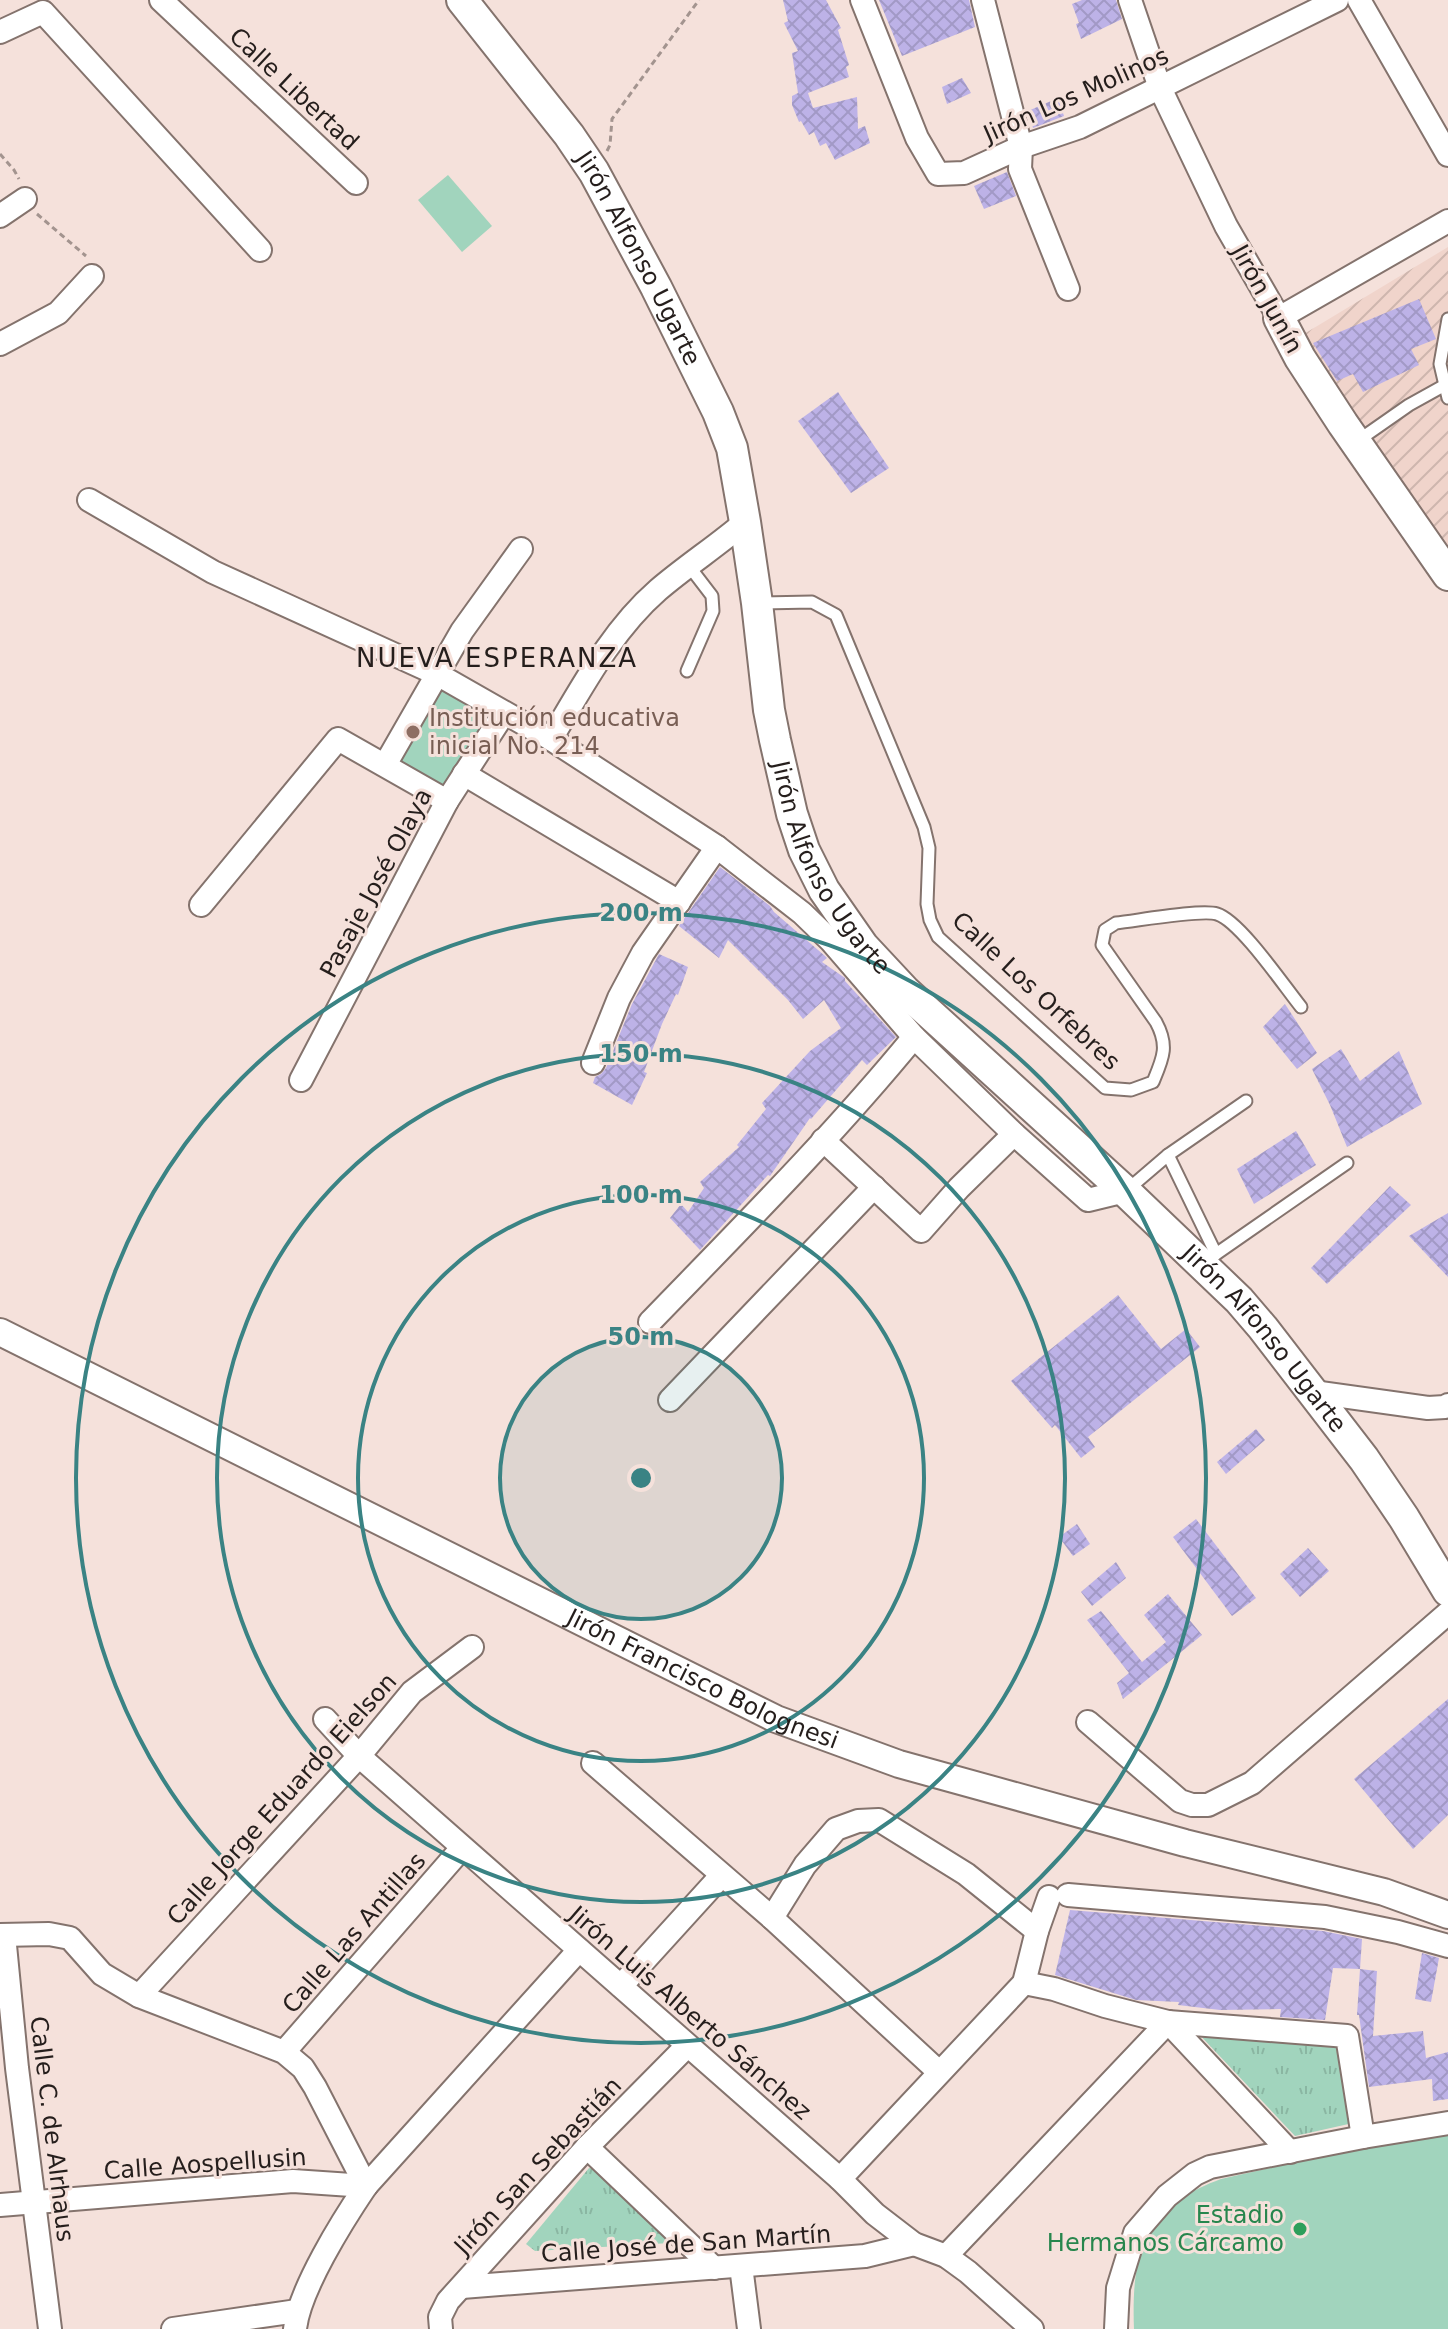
<svg xmlns="http://www.w3.org/2000/svg" width="1448" height="2329" font-family="'DejaVu Sans',sans-serif">
<style>
.industrial{fill:url(#industrial-furrows)}
.grass{fill:url(#grass-tufts)}
.pitch{fill:#a1d4bd}
.building{fill:url(#building-cross-hatch)}
.lines{fill:none;stroke-linecap:round;stroke-linejoin:round}
.service-casing{stroke:#84736d;stroke-width:15}
.minor-casing{stroke:#84736d;stroke-width:26}
.tertiary-casing{stroke:#84736d;stroke-width:30}
.secondary-casing{stroke:#84736d;stroke-width:34}
.path{stroke:#a3948f;stroke-width:3;stroke-dasharray:6 4;stroke-linecap:butt}
.service{stroke:#fff;stroke-width:11}
.minor{stroke:#fff;stroke-width:22}
.tertiary{stroke:#fff;stroke-width:26}
.secondary{stroke:#fff;stroke-width:30}
.ring{fill:none;stroke:#3a8384;stroke-width:4}
.education-dot{fill:#8d6e63;stroke:#f5e1db;stroke-width:3}
.leisure-dot{fill:#2e9e5b;stroke:#f5e1db;stroke-width:3}
.labels{text-anchor:middle;stroke-width:6;stroke-linejoin:round;paint-order:stroke}
.street-label{font-size:24px;fill:#251e1c;stroke:#f5e1db}
.education-label{font-size:24px;fill:#785e54;stroke:#f5e1db;text-anchor:start}
.leisure-label{font-size:24px;fill:#27864d;stroke:#f5e1db;text-anchor:end}
.neighbourhood-label{font-size:26px;letter-spacing:2px;fill:#251e1c;stroke:#f5e1db}
.centre{fill:#3a8384;stroke:#f5e1db;stroke-width:4}
.ring-label{font-size:24px;text-anchor:middle;font-weight:bold;fill:#3a8384;stroke:#f5e1db;stroke-width:6;stroke-linejoin:round;paint-order:stroke}
</style>
<defs>
<pattern id="industrial-furrows" width="10" height="10" patternUnits="userSpaceOnUse" patternTransform="scale(2)"><rect width="10" height="10" fill="#f0d4cb"/><path d="M-1 1l2-2M0 10L10 0M9 11l2-2" fill="none" stroke="#ceb6ae"/></pattern>
<pattern id="grass-tufts" width="24" height="20" patternUnits="userSpaceOnUse" patternTransform="scale(2)"><rect width="24" height="20" fill="#a1d4bd"/><path d="M3 7l-1-3M5 7V3M7 7l1-3M15 17l-1-3M17 17v-4M19 17l1-3" fill="none" stroke="#8ab6a2"/></pattern>
<pattern id="building-cross-hatch" width="8" height="8" patternUnits="userSpaceOnUse" patternTransform="scale(2)"><rect width="8" height="8" fill="#bdb2e7"/><path d="M0 0l8 8M0 8l8-8" fill="none" stroke="#a299c6"/></pattern>
</defs>
<rect width="100%" height="100%" fill="#f5e1db"/>
<polygon class="industrial" points="1448,247 1448,549 1332,383 1304,334"/>
<g class="grass">
<polygon points="1196,2031 1335,2043 1353,2123 1295,2136"/>
<polygon points="589,2168 600,2169 675,2234 670,2243 535,2251 526,2244"/>
</g>
<g class="pitch">
<polygon points="448,175 492,226 462,252 418,200"/>
<polygon points="440,683 489,713 441,791 392,761"/>
<path d="M1448,2128V2329H1134C1131,2252 1144,2207 1221,2179Z"/>
</g>
<g class="building">
<polygon points="783,0 826,0 841,28 838,30 849,65 846,67 849,77 808,93 813,108 857,97 858,129 865,126 870,143 835,160 826,143 820,146 814,132 809,135 801,121 799,122 792,105 792,96 798,93 792,53 798,51 784,23 788,21"/>
<polygon points="879,0 969,0 975,27 902,56"/>
<polygon points="1082,0 1116,0 1122,19 1081,39 1076,24 1079,23 1072,4"/>
<polygon points="962,78 971,93 947,104 942,87"/>
<polygon points="1058,98 1064,116 1033,128 1028,111"/>
<polygon points="1007,172 1016,196 984,209 974,186"/>
<polygon points="1419,299 1436,339 1411,349 1419,365 1363,392 1353,374 1337,381 1313,343"/>
<polygon points="838,392 889,468 851,493 798,421"/>
<polygon points="720,867 770,906 774,912 825,956 827,958 822,962 845,978 845,981 896,1037 867,1065 862,1060 811,1119 810,1118 770,1176 768,1175 700,1250 670,1218 681,1204 688,1212 704,1188 700,1182 739,1147 737,1145 766,1109 762,1103 810,1051 841,1028 824,1000 803,1019 788,1000 728,940 719,958 679,926"/>
<polygon points="659,954 688,967 678,995 676,994 662,1024 644,1072 647,1073 632,1105 593,1083 595,1077 601,1074 606,1068 632,1004"/>
<polygon points="1285,1004 1317,1053 1297,1069 1263,1027"/>
<polygon points="1341,1049 1360,1081 1399,1051 1422,1104 1347,1147 1330,1105 1312,1069"/>
<polygon points="1296,1131 1316,1165 1254,1204 1237,1169"/>
<polygon points="1390,1186 1411,1205 1327,1284 1311,1268"/>
<polygon points="1448,1213 1448,1277 1409,1236"/>
<polygon points="1118,1295 1161,1349 1186,1329 1200,1347 1088,1437 1095,1447 1081,1458 1055,1425 1052,1428 1011,1381"/>
<polygon points="1256,1429 1265,1440 1226,1474 1217,1462"/>
<polygon points="1196,1519 1256,1598 1232,1616 1173,1537"/>
<polygon points="1077,1524 1090,1544 1073,1556 1059,1537"/>
<polygon points="1308,1548 1329,1571 1300,1597 1280,1574"/>
<polygon points="1116,1562 1126,1578 1092,1606 1081,1592"/>
<polygon points="1168,1594 1202,1635 1123,1699 1117,1683 1129,1673 1087,1620 1101,1611 1142,1662 1166,1642 1144,1615"/>
<polygon points="1448,1699 1448,1815 1413,1849 1354,1779"/>
<polygon points="1070,1910 1323,1931 1362,1939 1360,1969 1333,1968 1325,2020 1280,2017 1281,2009 1220,2010 1178,2005 1179,2002 1136,2000 1055,1975"/>
<polygon points="1422,1953 1439,1958 1431,2002 1415,1999"/>
<polygon points="1360,1969 1377,1971 1373,2036 1423,2031 1426,2058 1448,2052 1448,2099 1433,2101 1432,2079 1369,2087 1359,2015 1357,2015"/>
</g>
<g class="lines">
<defs>
<g id="service">
<polyline points="1448,319 1440,364 1448,398"/>
<polyline points="1356,442 1409,405 1445,385"/>
<path d="M758,603L812,602L836,615L924,827L929,848L927,904L930,920L938,937L1105,1088L1131,1090L1153,1082C1163,1058 1169,1046 1156,1022L1102,945L1105,930L1116,923C1136,921 1201,909 1217,914C1240,921 1284,986 1301,1007"/>
<polyline points="687,671 713,611 712,596 689,566"/>
<polyline points="1168,1155 1216,1254"/>
<polyline points="1126,1191 1168,1155 1246,1101"/>
<polyline points="1205,1264 1216,1254 1347,1163"/>
</g>
<g id="minor">
<polyline points="161,0 356,183"/>
<polyline points="862,0 917,138 938,174 964,173 1021,147 1080,127 1337,0"/>
<polyline points="983,0 1021,147 1020,169 1068,289"/>
<polyline points="1130,0 1160,88 1226,226 1279,318 1448,221"/>
<polyline points="1359,0 1448,155"/>
<polyline points="0,32 43,12 260,250"/>
<polyline points="0,216 25,199"/>
<polyline points="0,344 58,313 92,276"/>
<polyline points="89,500 213,572 437,674 551,739 717,847 802,913 831,941 914,1037 1014,1134 1088,1200 1125,1191"/>
<path d="M551,739C582,687 612,630 658,590C686,566 717,546 745,522"/>
<polyline points="385,765 462,631 521,549"/>
<polyline points="464,774 679,902"/>
<polyline points="201,905 338,739 447,801"/>
<polyline points="593,1063 619,998 643,953 717,847"/>
<polyline points="301,1080 447,801 504,713"/>
<polyline points="823,1140 921,1231 959,1188 1014,1134"/>
<path d="M650,1322C740,1229 832,1137 914,1037"/>
<polyline points="1313,1392 1428,1408 1445,1407 1448,1405"/>
<polyline points="670,1400 874,1187"/>
<polyline points="325,1719 359,1756 840,2179 875,2214 914,2244 946,2256 968,2272 1032,2329"/>
<polyline points="1088,1722 1180,1801 1192,1805 1208,1805 1252,1783 1448,1613"/>
<polyline points="593,1763 772,1918 939,2072"/>
<polyline points="1068,1895 1325,1917 1398,1932 1448,1946"/>
<polyline points="772,1918 805,1865 836,1829 858,1821 879,1820 966,1874 1037,1931"/>
<polyline points="0,1935 49,1934 70,1938 102,1974 139,1996 284,2052 303,2068 315,2087 366,2186"/>
<polyline points="4,1935 17,2068 50,2329"/>
<polyline points="1024,1983 1054,1989 1105,2006 1168,2022 1347,2036 1363,2137"/>
<polyline points="621,1986 721,1876"/>
<polyline points="139,1996 359,1756 412,1692 472,1647"/>
<polyline points="1168,2022 1290,2152"/>
<polyline points="284,2052 462,1848"/>
<polyline points="587,2147 714,2268"/>
<polyline points="840,2179 1024,1983 1037,1931 1049,1897"/>
<polyline points="0,2205 293,2181 366,2186"/>
<polyline points="946,2256 1168,2022"/>
<polyline points="741,2266 749,2329"/>
<polyline points="462,2287 865,2256 914,2244"/>
<polyline points="173,2329 297,2311"/>
<path d="M295,2329C299,2290 343,2220 366,2186L579,1950"/>
<polyline points="441,2329 440,2317 448,2301 587,2147 687,2046"/>
<polyline points="1116,2329 1118,2288 1135,2233 1167,2196 1195,2174 1210,2167 1363,2137 1448,2123"/>
</g>
<g id="tertiary">
<path id="s1" d="M0,1332L776,1719L899,1764L1185,1843L1384,1892L1448,1915"/>
</g>
<g id="secondary">
<path id="s2" d="M462,0L569,135L594,172L656,287L718,412L732,448L745,522L757,603L769,710L775,740L792,814L804,850L824,890L863,946L905,991L1125,1191L1239,1300L1263,1328L1364,1459L1404,1518L1448,1591"/>
<polyline points="1279,318 1300,358 1343,424 1448,575"/>
</g>
</defs>
<use href="#service" class="service-casing"/>
<use href="#minor" class="minor-casing"/>
<use href="#tertiary" class="tertiary-casing"/>
<use href="#secondary" class="secondary-casing"/>
<g class="path">
<polyline points="607,151 610,145 612,119 699,0"/>
<polyline points="0,154 14,170 19,179"/>
<polyline points="37,214 86,256"/>
</g>
<use href="#service" class="service"/>
<use href="#minor" class="minor"/>
<use href="#tertiary" class="tertiary"/>
<use href="#secondary" class="secondary"/>
</g>
<circle cx="641" cy="1478" r="141" fill="#3a8384" fill-opacity=".12"/>
<g class="ring">
<circle cx="641" cy="1478" r="141"/>
<circle cx="641" cy="1478" r="283"/>
<circle cx="641" cy="1478" r="424"/>
<circle cx="641" cy="1478" r="565"/>
</g>
<circle class="education-dot" cx="413" cy="732" r="8"/>
<circle class="leisure-dot" cx="1300" cy="2229" r="8"/>
<g class="labels">
<g class="street-label">
<text transform="translate(294 89) rotate(43)" y="8">Calle Libertad</text>
<text transform="translate(1076 95) rotate(-24)" y="8">Jirón Los Molinos</text>
<text dy="8" stroke="none"><textPath href="#s2" startOffset="314">Jirón Alfonso Ugarte</textPath></text>
<text transform="translate(1267 299) rotate(61)" y="8">Jirón Junín</text>
<text dy="8" stroke="none"><textPath href="#s2" startOffset="962">Jirón Alfonso Ugarte</textPath></text>
<text transform="translate(376 883) rotate(-62)" y="8">Pasaje José Olaya</text>
<text transform="translate(1036 991) rotate(43)" y="8">Calle Los Orfebres</text>
<text dy="8" stroke="none"><textPath href="#s2" startOffset="1610">Jirón Alfonso Ugarte</textPath></text>
<text dy="8" stroke="none"><textPath href="#s1" startOffset="784">Jirón Francisco Bolognesi</textPath></text>
<text transform="translate(282 1799) rotate(-48)" y="8">Calle Jorge Eduardo Eielson</text>
<text transform="translate(354 1933) rotate(-49)" y="8">Calle Las Antillas</text>
<text transform="translate(690 2013) rotate(41)" y="8">Jirón Luis Alberto Sánchez</text>
<text transform="translate(52 2129) rotate(83)" y="8">Calle C. de Alrhaus</text>
<text transform="translate(205 2164) rotate(-4)" y="8">Calle Aospellusin</text>
<text transform="translate(538 2166) rotate(-47)" y="8">Jirón San Sebastián</text>
<text transform="translate(686 2244) rotate(-4)" y="8">Calle José de San Martín</text>
</g>
<g class="education-label">
<text x="429" y="726">Institución educativa<tspan x="429" dy="28">inicial No. 214</tspan></text>
</g>
<g class="leisure-label">
<text x="1284" y="2223">Estadio<tspan x="1284" dy="28">Hermanos Cárcamo</tspan></text>
</g>
<g class="neighbourhood-label">
<text x="497" y="667">NUEVA ESPERANZA</text>
</g>
</g>
<circle cx="641" cy="1478" r="12" class="centre"/>
<g class="ring-label">
<text x="641" y="921">200 m</text>
<text x="641" y="1062">150 m</text>
<text x="641" y="1203">100 m</text>
<text x="641" y="1345">50 m</text>
</g>
</svg>
